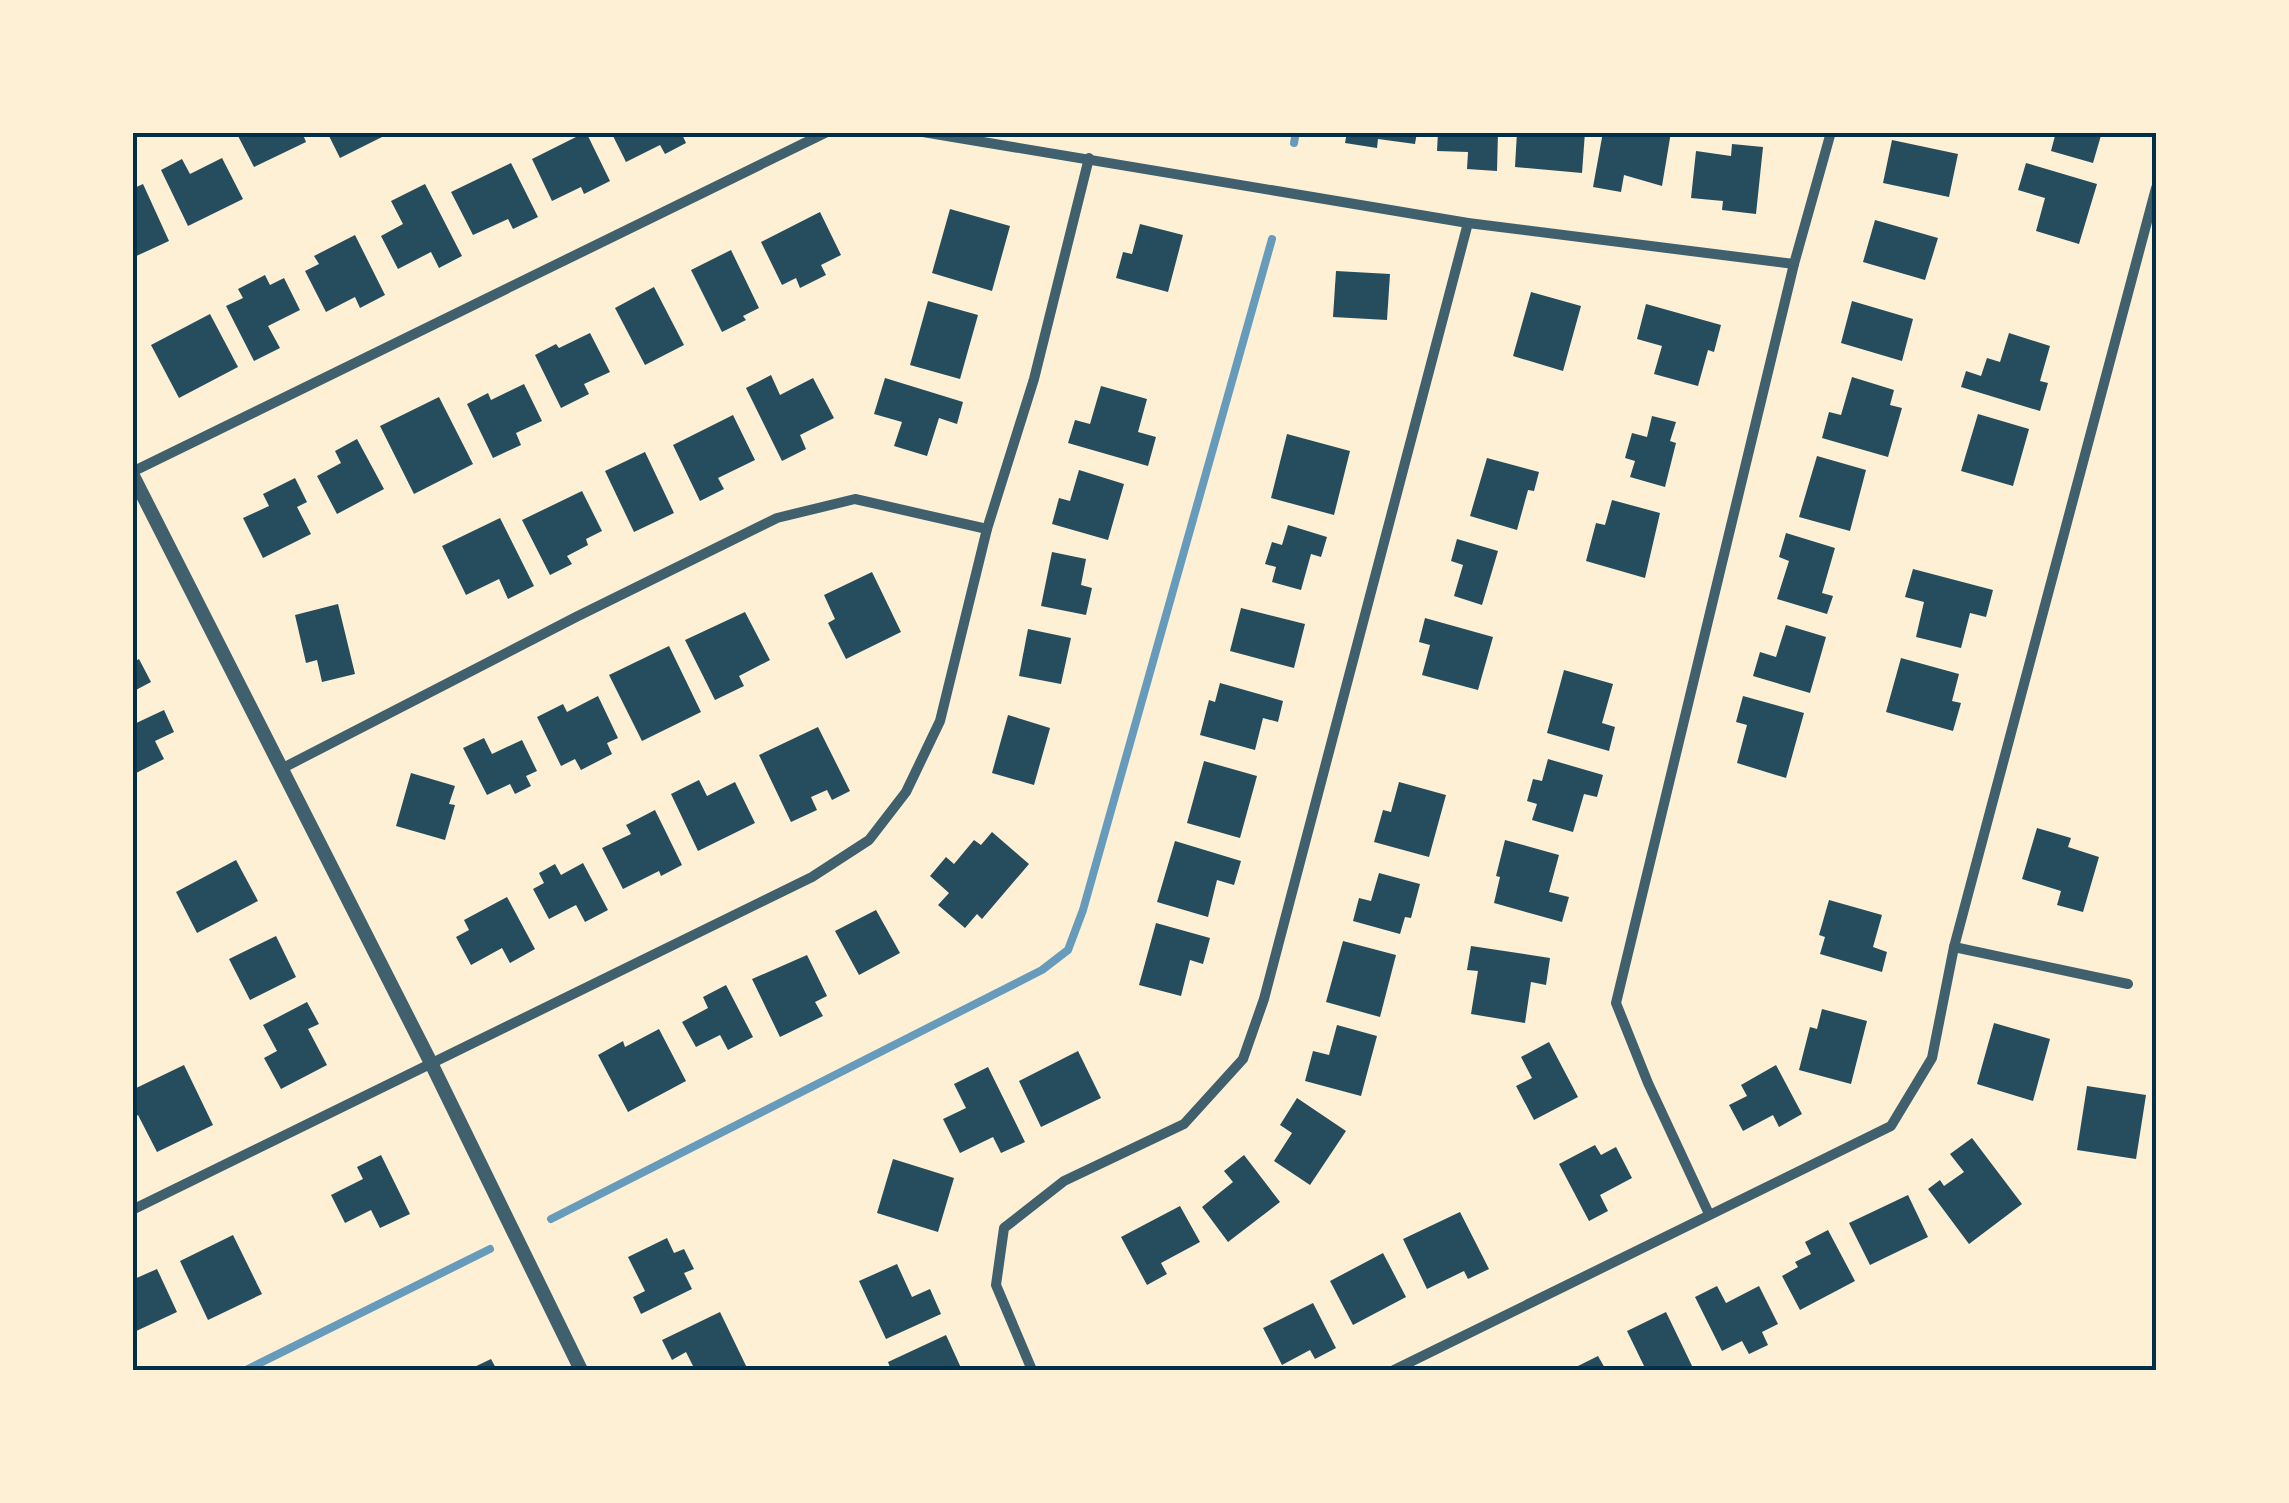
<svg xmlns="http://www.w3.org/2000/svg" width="2289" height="1503" font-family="'IBM Plex Sans',sans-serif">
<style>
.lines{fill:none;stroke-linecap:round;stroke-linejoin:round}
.stream{stroke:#669bbc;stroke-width:8}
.building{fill:#264d5e}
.minor{stroke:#3f606c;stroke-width:10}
.tertiary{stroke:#3f606c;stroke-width:14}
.neatline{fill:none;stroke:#003049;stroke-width:4}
</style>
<rect width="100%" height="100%" fill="#fdf0d5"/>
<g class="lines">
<g class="stream">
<polyline points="1294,143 1296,132"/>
<polyline points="551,1219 1042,970 1068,950 1083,910 1272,239"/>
<polyline points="246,1370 490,1249"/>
</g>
</g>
<g class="building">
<polygon points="241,132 302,132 306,142 254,167 237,134"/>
<polygon points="327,132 392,132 340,158"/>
<polygon points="586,132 610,181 584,194 581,187 552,201 532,159"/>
<polygon points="611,132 681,132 686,143 665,154 660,145 626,162"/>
<polygon points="1347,132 1417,132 1415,144 1378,139 1377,148 1345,143"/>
<polygon points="1438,132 1498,132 1497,171 1467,169 1468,152 1437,151"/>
<polygon points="1517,132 1585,132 1582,173 1515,167"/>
<polygon points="1603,132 1636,136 1637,132 1671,132 1662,186 1624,175 1621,192 1593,187"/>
<polygon points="2056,132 2102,132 2093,163 2051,151"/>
<polygon points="1892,140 1958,154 1949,197 1883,183"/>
<polygon points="1732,144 1763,147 1756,214 1722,210 1723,201 1691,198 1696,151 1731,156"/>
<polygon points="222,158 243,199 188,226 161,170 182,159 190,174"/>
<polygon points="511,163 538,217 513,229 508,219 473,235 451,192"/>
<polygon points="2026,163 2097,184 2079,244 2036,231 2045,198 2018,190"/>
<polygon points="143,184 169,241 132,258 132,189"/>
<polygon points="425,184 462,256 439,268 431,252 398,269 381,236 403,224 391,201"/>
<polygon points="950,209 1010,226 992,291 932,273"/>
<polygon points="820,212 841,255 821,265 826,275 800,288 796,278 782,285 761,242"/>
<polygon points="1875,220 1938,238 1925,280 1863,262"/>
<polygon points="1140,224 1183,235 1168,292 1116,278 1123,252 1132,254"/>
<polygon points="355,235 385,295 360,308 355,297 326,312 305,271 319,264 314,256"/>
<polygon points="731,250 759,308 743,316 746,320 722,332 691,270"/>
<polygon points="1336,271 1390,274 1387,320 1333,317"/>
<polygon points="265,275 270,285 284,278 300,310 268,326 280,348 254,361 226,306 243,298 238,289"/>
<polygon points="654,287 684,345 645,365 615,308"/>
<polygon points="1531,292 1581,306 1563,371 1513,356"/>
<polygon points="928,301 978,315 960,379 910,365"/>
<polygon points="1852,301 1913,319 1902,361 1841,343"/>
<polygon points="1646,304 1721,325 1714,352 1708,350 1698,386 1654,374 1662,346 1637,339"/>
<polygon points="210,314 238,367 179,398 151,345"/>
<polygon points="590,333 610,372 584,384 589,394 561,408 535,355 556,344 559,348"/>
<polygon points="2009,333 2050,346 2040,381 2048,383 2040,411 1961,387 1966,371 1981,376 1987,358 2000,362"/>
<polygon points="771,375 780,395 813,378 834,418 800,435 806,449 782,461 746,388"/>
<polygon points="1852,377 1894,390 1890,405 1902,408 1888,457 1822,438 1829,412 1841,415"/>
<polygon points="885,378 963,402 957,424 939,418 927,456 894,446 902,422 874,414"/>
<polygon points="524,384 542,421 516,433 521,445 493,458 467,404 488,393 491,400"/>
<polygon points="1101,386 1147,399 1138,432 1156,437 1148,466 1068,443 1075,420 1090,424"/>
<polygon points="439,397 473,464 414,494 380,426"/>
<polygon points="1978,414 2029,429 2013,486 1961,471"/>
<polygon points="733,415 755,460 718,478 724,489 700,501 673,445"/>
<polygon points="1652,416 1676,422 1670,441 1676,443 1665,487 1630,477 1635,461 1625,458 1632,433 1647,437"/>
<polygon points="1287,434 1350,451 1334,515 1271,498"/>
<polygon points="357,439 384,489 337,514 317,476 341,463 335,451"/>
<polygon points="645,452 674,513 634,532 605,471"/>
<polygon points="1817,456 1866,470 1850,531 1799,517"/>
<polygon points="1487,458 1539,472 1534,491 1528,490 1517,530 1470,516"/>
<polygon points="1079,470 1124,484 1108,540 1052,524 1059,498 1070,501"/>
<polygon points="295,478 307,502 297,507 311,534 263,558 243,518 269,506 263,494"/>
<polygon points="582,491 602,531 586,539 588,545 567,556 572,564 550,575 522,520"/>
<polygon points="1612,500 1660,513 1645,578 1586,561 1596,523 1605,525"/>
<polygon points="500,518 534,586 508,599 499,579 466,595 442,546"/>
<polygon points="1288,525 1327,537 1321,557 1311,554 1301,590 1272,582 1276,567 1265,564 1272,542 1282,545"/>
<polygon points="1786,533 1835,548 1822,593 1833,596 1827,614 1777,599 1789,561 1779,557"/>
<polygon points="1457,539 1498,551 1482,605 1454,596 1463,565 1451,561"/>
<polygon points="1052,552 1086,559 1081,585 1092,588 1086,615 1041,606"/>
<polygon points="1913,569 1993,590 1986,617 1970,613 1961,648 1916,637 1924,602 1905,597"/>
<polygon points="872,572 901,632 846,659 828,623 835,619 824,595"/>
<polygon points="338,604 355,674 322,682 317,660 306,663 295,615"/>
<polygon points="1241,608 1305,624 1294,668 1230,651"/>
<polygon points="745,612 770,660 739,676 744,686 715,700 685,640"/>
<polygon points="1425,618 1493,637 1478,690 1422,675 1430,645 1419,642"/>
<polygon points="1786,625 1826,637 1810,693 1753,676 1760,652 1776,657"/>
<polygon points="1028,629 1071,638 1061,684 1019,676"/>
<polygon points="669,646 701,712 642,741 609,675"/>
<polygon points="1901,658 1959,674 1952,701 1961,703 1953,731 1886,712"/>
<polygon points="139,659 151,682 132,692 132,663"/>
<polygon points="1564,670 1613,684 1602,723 1615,727 1609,751 1547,733"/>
<polygon points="1220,683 1283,701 1278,722 1263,718 1255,750 1200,735 1209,700 1215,702"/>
<polygon points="598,696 618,738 607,743 612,754 581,770 575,759 561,766 537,717 563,704 567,712"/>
<polygon points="1743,696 1804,713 1786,778 1737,763 1747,725 1736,722"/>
<polygon points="164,710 174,732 155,741 164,759 132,775 132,725"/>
<polygon points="1008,715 1050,728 1034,785 992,773"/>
<polygon points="818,727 850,791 832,800 827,790 811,797 817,810 791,822 759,755"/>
<polygon points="484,738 492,754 522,740 537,771 526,776 531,786 515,794 510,784 487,795 463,748"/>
<polygon points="1548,759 1603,775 1597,797 1584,794 1573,832 1532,820 1537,804 1527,801 1533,779 1542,781"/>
<polygon points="1204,761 1257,776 1240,838 1187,823"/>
<polygon points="411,773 455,786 449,804 455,805 445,840 396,826"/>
<polygon points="699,780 707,796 735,782 755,823 698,851 671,794"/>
<polygon points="1399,782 1446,795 1429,857 1374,842 1383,810 1391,812"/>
<polygon points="655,810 682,865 661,876 659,871 623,889 602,848 631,834 626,825"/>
<polygon points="2037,828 2071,838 2068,847 2099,857 2083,912 2057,905 2061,891 2022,879"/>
<polygon points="992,832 1029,864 982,919 977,914 965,928 938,905 949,893 930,876 946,857 954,864 974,840 981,845"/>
<polygon points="1505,840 1559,855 1549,892 1569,897 1562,922 1494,903 1500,877 1496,876"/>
<polygon points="1175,841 1241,861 1234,885 1217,880 1208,917 1157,902"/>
<polygon points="236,860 258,901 197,933 176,892"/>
<polygon points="583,863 608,910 585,922 576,905 549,919 533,889 544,883 539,873 555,864 561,875"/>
<polygon points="1379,873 1420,884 1411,918 1405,917 1400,934 1353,921 1359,898 1371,901"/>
<polygon points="507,897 535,949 510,963 502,948 471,965 456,937 469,930 464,920"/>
<polygon points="1829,900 1882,915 1873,947 1887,952 1882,972 1820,954 1825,937 1819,935"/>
<polygon points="876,910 900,953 859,975 835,931"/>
<polygon points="1156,923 1210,938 1203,964 1190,960 1181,996 1139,985"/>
<polygon points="276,936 296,977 250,1000 229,959"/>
<polygon points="1343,941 1396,955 1380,1017 1326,1002"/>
<polygon points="1471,946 1550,958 1546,985 1531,982 1525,1023 1471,1014 1478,971 1467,970"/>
<polygon points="807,955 827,996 815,1002 823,1016 780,1037 752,979"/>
<polygon points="726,985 753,1037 728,1050 720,1035 696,1047 682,1022 708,1008 703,997"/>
<polygon points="307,1002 319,1024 308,1029 327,1065 281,1089 264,1058 277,1051 263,1025"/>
<polygon points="1822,1009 1867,1021 1851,1084 1799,1070 1810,1027 1817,1029"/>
<polygon points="1994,1023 2050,1039 2033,1101 1977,1084"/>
<polygon points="1337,1025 1377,1036 1361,1096 1305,1081 1313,1051 1329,1055"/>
<polygon points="659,1029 686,1081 628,1112 598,1055 623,1041 625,1047"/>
<polygon points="1549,1042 1578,1097 1534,1120 1516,1086 1532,1078 1521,1057"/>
<polygon points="1078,1051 1101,1098 1041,1127 1019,1081"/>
<polygon points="184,1065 213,1125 157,1152 138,1115 132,1118 132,1090"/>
<polygon points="1776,1065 1802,1114 1779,1127 1773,1115 1743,1131 1729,1105 1747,1096 1741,1085"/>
<polygon points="988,1067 1025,1142 1001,1153 993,1137 960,1153 943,1119 966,1108 954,1084"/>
<polygon points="2087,1086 2146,1095 2136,1159 2077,1150"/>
<polygon points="1297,1098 1346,1131 1310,1185 1274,1161 1292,1133 1280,1125"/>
<polygon points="1972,1138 2022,1204 1969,1244 1928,1189 1940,1180 1944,1186 1964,1172 1950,1154"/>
<polygon points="1595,1145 1601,1155 1616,1147 1632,1178 1600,1195 1608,1211 1589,1221 1559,1164"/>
<polygon points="381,1155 410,1214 380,1228 371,1210 345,1223 331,1195 363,1179 357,1167"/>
<polygon points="1244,1155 1280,1202 1228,1242 1202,1207 1233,1182 1224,1171"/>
<polygon points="893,1159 954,1178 938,1232 877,1213"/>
<polygon points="1908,1195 1928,1237 1870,1265 1849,1223"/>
<polygon points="1180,1206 1200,1242 1161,1263 1167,1274 1147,1285 1121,1237"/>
<polygon points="1460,1212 1489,1269 1468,1279 1464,1271 1427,1289 1403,1239"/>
<polygon points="1828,1230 1855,1281 1800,1310 1782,1276 1798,1267 1795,1262 1811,1254 1805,1242"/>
<polygon points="233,1235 262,1294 208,1320 180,1261"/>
<polygon points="667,1238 674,1253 684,1249 694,1269 684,1273 692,1289 641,1314 633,1297 645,1291 628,1257"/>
<polygon points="1383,1253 1406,1297 1353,1325 1330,1281"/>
<polygon points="897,1264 912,1297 930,1289 941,1314 886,1339 859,1281"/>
<polygon points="157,1269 177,1312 132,1333 132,1280"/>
<polygon points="1717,1286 1726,1303 1759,1286 1778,1324 1762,1332 1768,1345 1749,1354 1742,1341 1722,1351 1695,1297"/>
<polygon points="1313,1303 1336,1348 1315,1359 1310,1350 1282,1365 1263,1328"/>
<polygon points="720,1312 748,1370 695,1370 686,1352 672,1360 662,1340"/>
<polygon points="1666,1312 1694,1370 1646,1370 1627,1331"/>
<polygon points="946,1335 962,1370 891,1370 888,1362"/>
<polygon points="1598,1356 1606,1370 1581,1370 1578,1366"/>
<polygon points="491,1359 497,1370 468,1370"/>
</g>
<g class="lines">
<g class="minor">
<polyline points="923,132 1468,223 1794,264"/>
<polyline points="132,472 827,132"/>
<polyline points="281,769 576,617 777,518 855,499 987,529"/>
<polyline points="1954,947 2128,984"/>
<polyline points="132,1210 812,877 869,840 906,792 940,721 987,529 1034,379 1089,158"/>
<polyline points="1709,1214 1648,1083 1616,1003 1794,264 1831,132"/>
<polyline points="1032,1370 996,1285 1004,1228 1064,1181 1184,1124 1243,1059 1264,999 1468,223"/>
<polyline points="1394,1370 1891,1126 1932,1058 1954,947 2156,188"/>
</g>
<polyline class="tertiary" points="132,474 431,1063 581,1370"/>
</g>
<rect width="2289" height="1503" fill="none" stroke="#fdf0d5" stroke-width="270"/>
<rect x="135" y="135" width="2019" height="1233" class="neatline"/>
</svg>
